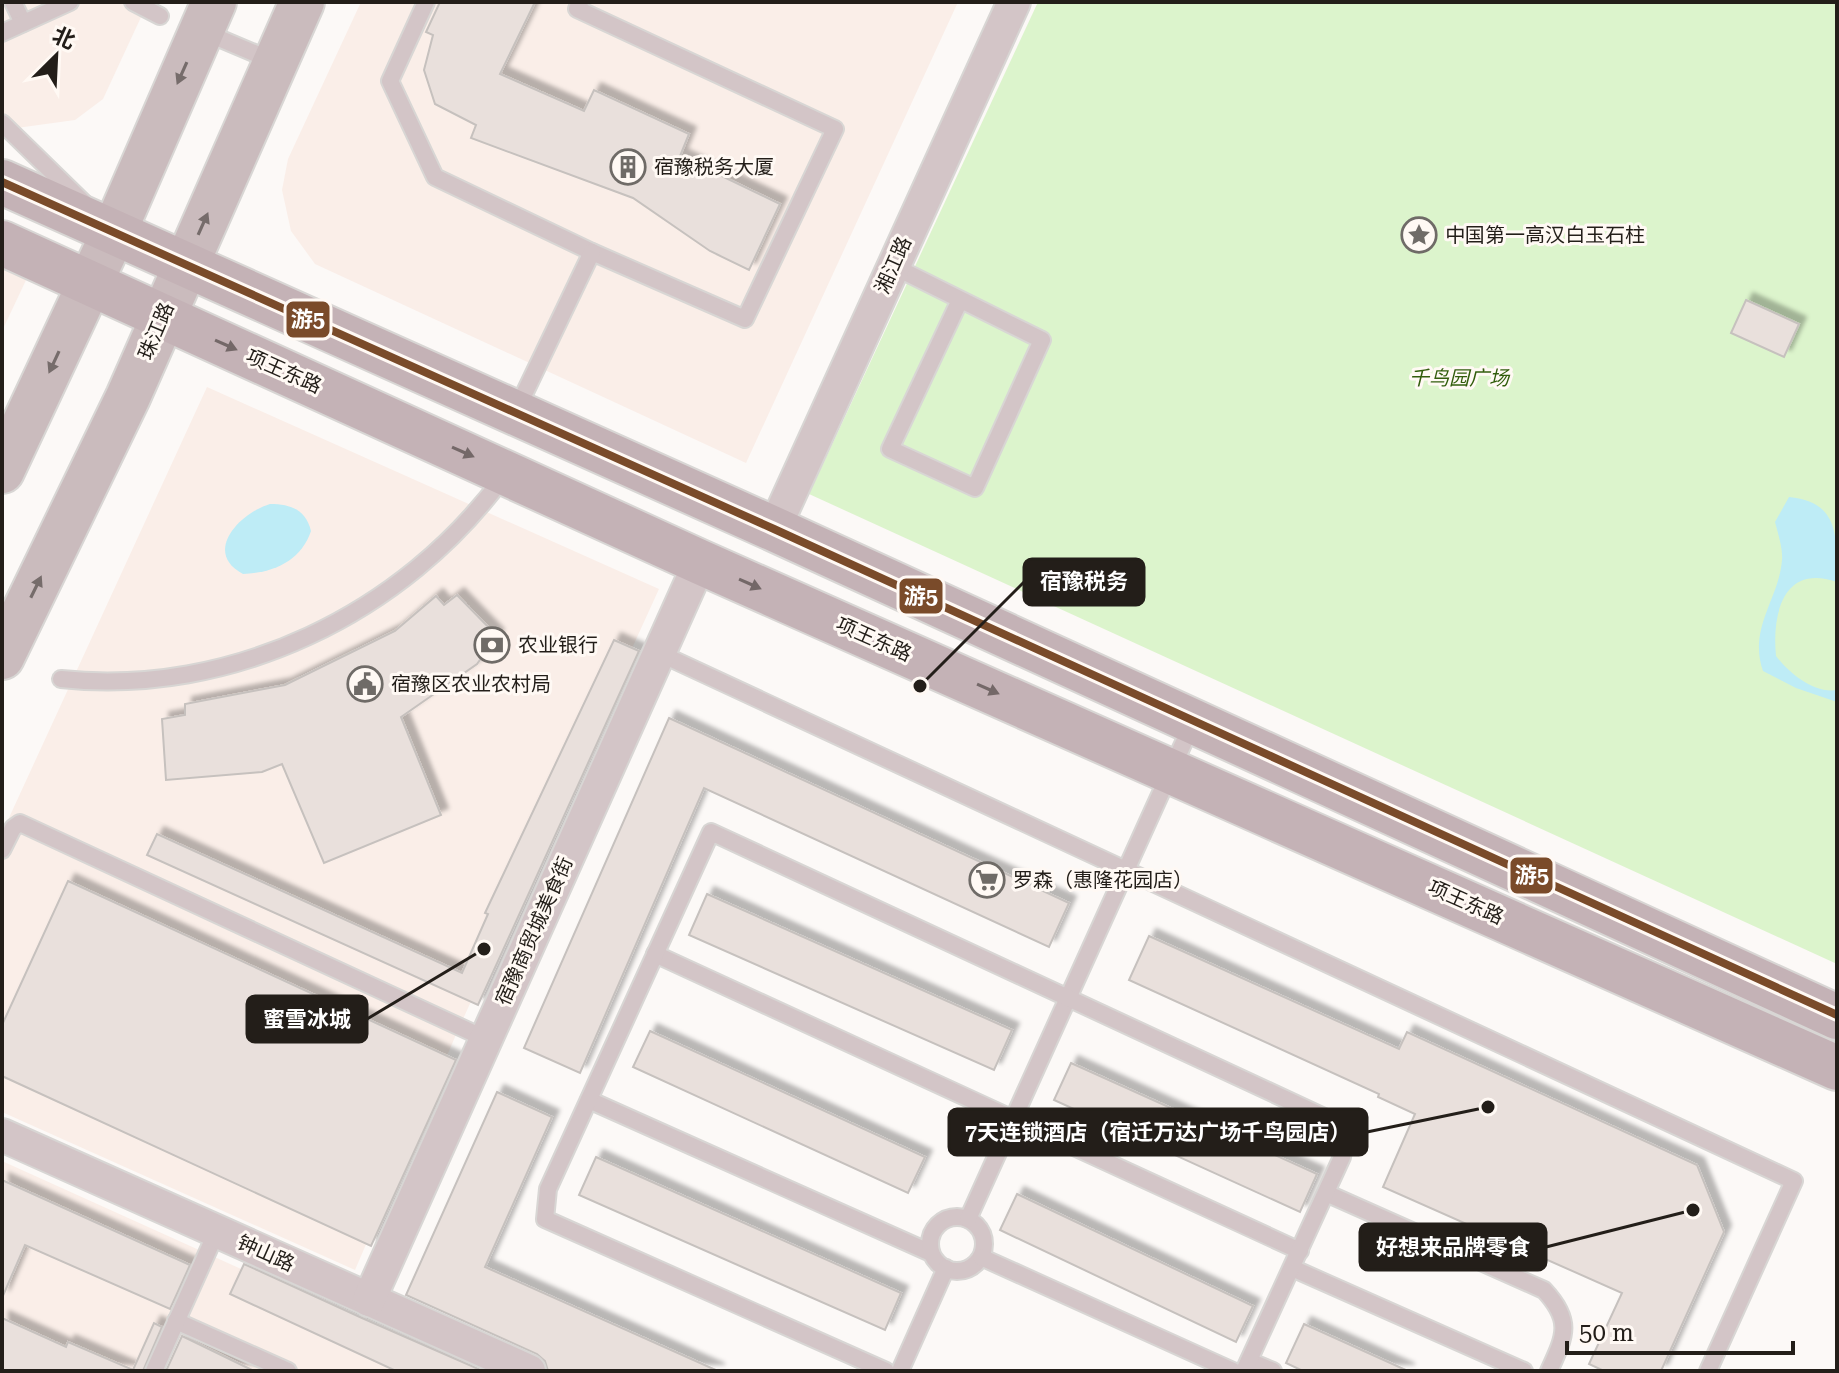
<svg xmlns="http://www.w3.org/2000/svg" width="1839" height="1373" font-family="'Roboto Serif','Noto Sans SC',serif">
<style>
.commercial{fill:#faeee8}
.green{fill:#dcf4cc}
.water{fill:#beecf6}
.building{fill:#e9e0dc;stroke:#c6c1be;stroke-width:2;filter:url(#shadow)}
.lines{fill:none;stroke-linecap:round;stroke-linejoin:round}
.lane-casing{stroke:#d8d6d4;stroke-width:20}
.street-casing{stroke:#d8d6d4;stroke-width:36}
.secondary-casing{stroke:#d8d6d4;stroke-width:48}
.primary-casing{stroke:#d8d6d4;stroke-width:48}
.lane{stroke:#d3c5c7;stroke-width:16}
.street{stroke:#d3c5c7;stroke-width:32}
.secondary{stroke:#cabbbd;stroke-width:44}
.primary{stroke:#c4b2b6;stroke-width:44}
.bus-1-casing{stroke:#fff9f4;stroke-width:14}
.bus-1{stroke:#7a4b2a;stroke-width:8}
.oneway{fill:#766c6b}
.oneway2{fill:#746868}
.labels{text-anchor:middle;stroke-width:6;stroke-linejoin:round;paint-order:stroke}
.poi-label{font-size:20px;fill:#231e19;stroke:#fff9f4;text-anchor:start}
.street-label{font-size:20px;fill:#231e19;stroke:#fff9f4}
.park-label{font-size:20px;font-style:italic;fill:#325d0c;stroke:#fff9f4}
.leader{fill:none;stroke:#231e19;stroke-width:3}
.callout-dot{fill:#231e19;stroke:#fff9f4;stroke-width:3}
.callout{fill:#231e19;stroke:#231e19;stroke-width:3}
.callout-label{font-size:22px;text-anchor:middle;font-weight:bold;fill:#fff}
.line-badge{stroke:#fff9f4;stroke-width:3}
.badge-label{font-size:22px;text-anchor:middle;font-weight:bold;fill:#fff}
</style>
<defs>
<filter id="shadow"><feDropShadow dx="7" dy="-7" stdDeviation="2" flood-color="#0004"/></filter>
</defs>
<rect width="100%" height="100%" fill="#fcf9f7"/>
<g class="commercial">
<polygon points="2,2 148,2 103,99 75,120 2,130"/>
<polygon points="361,2 958,2 746,463 315,264 291,231 282,190 288,159"/>
<polygon points="2,267 27,278 2,331"/>
<polygon points="207,387 659,589 458,1030 355,1270 2,1112 2,833"/>
<polygon points="2,1161 467,1371 2,1371"/>
</g>
<polygon class="green" points="1038,2 1837,2 1837,964 809,494"/>
<g class="water">
<path d="M1789,497C1839,502 1837,535 1837,582C1782,563 1772,616 1776,656C1789,673 1814,694 1837,690V702L1796,688L1763,671C1748,628 1779,599 1782,560C1783,548 1778,534 1775,522Z"/>
<path d="M270,504C291,504 306,510 311,531C301,561 273,573 243,574C202,552 240,513 270,504Z"/>
</g>
<g class="building">
<polygon points="440,2 535,2 500,74 584,111 594,90 689,134 680,156 780,204 749,270 710,251 633,198 471,138 476,125 435,104 424,70 433,35 426,32"/>
<polygon points="1746,300 1799,324 1784,357 1731,333"/>
<polygon points="457,595 497,636 477,664 401,717 441,815 324,863 282,764 262,772 166,780 162,719 185,715 185,704 285,685 395,631 436,596 444,605"/>
<polygon points="614,640 639,651 478,1005 147,855 157,834 462,973 488,914 485,913"/>
<polygon points="669,718 1069,903 1049,947 704,788 580,1073 524,1048"/>
<polygon points="68,881 456,1060 371,1246 2,1076 2,1025"/>
<polygon points="707,894 1012,1030 994,1070 689,935"/>
<polygon points="1149,936 1399,1049 1407,1032 1697,1165 1724,1232 1661,1371 1604,1371 1589,1364 1622,1293 1383,1187 1415,1114 1378,1097 1379,1094 1129,980"/>
<polygon points="650,1031 925,1157 908,1193 633,1067"/>
<polygon points="1071,1063 1317,1174 1300,1212 1054,1100"/>
<polygon points="497,1092 552,1117 485,1267 718,1371 548,1371 545,1361 537,1354 406,1295"/>
<polygon points="596,1157 901,1293 885,1330 579,1195"/>
<polygon points="2,1180 190,1265 170,1309 25,1245 2,1298"/>
<polygon points="1017,1194 1253,1306 1236,1342 1000,1230"/>
<polygon points="244,1264 362,1318 483,1371 396,1371 230,1294"/>
<polygon points="2,1318 66,1347 68,1342 133,1370 154,1323 162,1327 143,1371 2,1371"/>
<polygon points="1304,1324 1408,1371 1303,1371 1286,1363"/>
<polygon points="182,1336 254,1371 166,1371"/>
</g>
<g class="lines">
<defs>
<g id="lane">
<polyline points="13,2 23,23"/>
<polyline points="133,2 160,16"/>
<polyline points="426,2 390,81 435,177 592,252 745,319 835,129 577,9 580,2"/>
<polyline points="202,31 273,61"/>
<polyline points="2,33 70,2"/>
<polyline points="2,123 84,203"/>
<polyline points="893,266 1042,340 975,488 890,449 960,300"/>
<polyline points="516,411 592,252"/>
<polyline points="659,653 1794,1181 1708,1371"/>
<path d="M61,679C231,697 404,614 504,476"/>
<polyline points="2,850 13,828 20,823 486,1039"/>
<polyline points="655,954 1300,1251"/>
<polyline points="589,1100 931,1253"/>
<path d="M1326,1193L1544,1290C1573,1321 1565,1336 1549,1371"/>
<circle cx="957" cy="1244" r="27"/>
<polyline points="968,1219 1193,722"/>
<polyline points="981,1257 1233,1371"/>
<polyline points="1292,1268 1524,1371"/>
<polyline points="176,1321 288,1371"/>
<polyline points="1249,1361 1273,1371"/>
<polyline points="154,1371 217,1231"/>
<polyline points="886,1371 545,1219 548,1189 711,832 1337,1123 1346,1136 1342,1157 1244,1371"/>
<polyline points="900,1371 946,1268"/>
</g>
<g id="street">
<polyline points="774,529 1014,2"/>
<polyline points="2,1135 529,1371"/>
<polyline points="369,1300 700,562"/>
</g>
<g id="secondary">
<polyline points="2,471 114,232 214,2"/>
<polyline points="2,657 128,397 302,2"/>
</g>
<g id="primary">
<polyline points="2,182 774,529 1837,1017"/>
<polyline points="2,243 700,562 1837,1068"/>
</g>
</defs>
<use href="#lane" class="lane-casing"/>
<use href="#street" class="street-casing"/>
<use href="#secondary" class="secondary-casing"/>
<use href="#primary" class="primary-casing"/>
<use href="#lane" class="lane"/>
<use href="#street" class="street"/>
<use href="#secondary" class="secondary"/>
<use href="#primary" class="primary"/>
<defs>
<polyline id="bus-1" points="2,182 774,529 1837,1015"/>
</defs>
<use href="#bus-1" class="bus-1-casing"/>
<use href="#bus-1" class="bus-1"/>
</g>
<defs><path id="oneway-solid" d="M-6-.8H1V-3.2L6.5 0L1 3.2V.8H-6Z" transform="scale(2)"/></defs>
<g class="oneway">
<use href="#oneway-solid" transform="translate(182 73) rotate(114)"/>
<use href="#oneway-solid" transform="translate(203 224) rotate(-66)"/>
<use href="#oneway-solid" transform="translate(54 362) rotate(115)"/>
<use href="#oneway-solid" transform="translate(36 587) rotate(-64)"/>
</g>
<g class="oneway2">
<use href="#oneway-solid" transform="translate(226 345) rotate(24)"/>
<use href="#oneway-solid" transform="translate(463 452) rotate(24)"/>
<use href="#oneway-solid" transform="translate(750 584) rotate(24)"/>
<use href="#oneway-solid" transform="translate(988 689) rotate(24)"/>
</g>
<defs>
<symbol id="building-ring" viewBox="-11 -11 22 22"><circle r="9.5" fill="#fff9f4" stroke="#6f6b67" stroke-width="1.5"/><path d="M-4-6H4V6H1V3H-1V6H-4ZM-2.5-4.3h1.7v1.8h-1.7ZM.8-4.3h1.7v1.8H.8ZM-2.5-1h1.7V.8h-1.7ZM.8-1h1.7V.8H.8Z" fill="#6f6b67"/></symbol>
<symbol id="sight-ring" viewBox="-11 -11 22 22"><circle r="9.5" fill="#fff9f4" stroke="#6f6b67" stroke-width="1.5"/><path d="M0-6L1.8-2.2L6-1.7L2.9 1.2L3.7 5.4L0 3.3L-3.7 5.4L-2.9 1.2L-6-1.7L-1.8-2.2Z" fill="#6f6b67"/></symbol>
<symbol id="bank-ring" viewBox="-11 -11 22 22"><circle r="9.5" fill="#fff9f4" stroke="#6f6b67" stroke-width="1.5"/><path d="M-6-4H6V4H-6ZM0-2.3a2.3 2.3 0 1 0 0 4.6a2.3 2.3 0 1 0 0-4.6Z" fill="#6f6b67"/></symbol>
<symbol id="civic-ring" viewBox="-11 -11 22 22"><circle r="9.5" fill="#fff9f4" stroke="#6f6b67" stroke-width="1.5"/><path d="M-.6-6.5H3V-4.5H.6V-3L4-1V1h2V6H-6V1h2V-1L-.6-3ZM-1.2 2.5V6h2.4V2.5Z" fill="#6f6b67"/></symbol>
<symbol id="supermarket-ring" viewBox="-11 -11 22 22"><circle r="9.5" fill="#fff9f4" stroke="#6f6b67" stroke-width="1.5"/><path d="M-6-5.5h2.5l.6 2H6L4.5 2H-2.5L-4.4-4H-6ZM-1.5 3.2a1.3 1.3 0 1 0 .1 0ZM3 3.2a1.3 1.3 0 1 0 .1 0Z" fill="#6f6b67"/></symbol>
</defs>
<g fill-rule="evenodd">
<use href="#building-ring" x="608" y="147" width="40" height="40"/>
<use href="#sight-ring" x="1399" y="215" width="40" height="40"/>
<use href="#bank-ring" x="472" y="625" width="40" height="40"/>
<use href="#civic-ring" x="345" y="664" width="40" height="40"/>
<use href="#supermarket-ring" x="967" y="860" width="40" height="40"/>
</g>
<g class="labels">
<g class="poi-label">
<text x="654" y="174">宿豫税务大厦</text>
<text x="1445" y="242">中国第一高汉白玉石柱</text>
<text x="518" y="652">农业银行</text>
<text x="391" y="691">宿豫区农业农村局</text>
<text x="1013" y="887">罗森（惠隆花园店）</text>
</g>
<g class="street-label">
<text transform="translate(893 265) rotate(-66)" y="7">湘江路</text>
<text transform="translate(156 331) rotate(-67)" y="7">珠江路</text>
<text transform="translate(284 371) rotate(24)" y="7">项王东路</text>
<text transform="translate(874 639) rotate(24)" y="7">项王东路</text>
<text transform="translate(1466 902) rotate(24)" y="7">项王东路</text>
<text transform="translate(534 931) rotate(-66)" y="7">宿豫商贸城美食街</text>
<text transform="translate(266 1253) rotate(24)" y="7">钟山路</text>
</g>
<g class="park-label">
<text x="1459" y="385">千鸟园广场</text>
</g>
</g>
<path class="leader" d="M920 686L1024 582M484 949L367 1019M1488 1107L1367 1132M1693 1210L1546 1247"/>
<g class="callout-dot">
<circle cx="920" cy="686" r="8"/>
<circle cx="484" cy="949" r="8"/>
<circle cx="1488" cy="1107" r="8"/>
<circle cx="1693" cy="1210" r="8"/>
</g>
<g class="callout">
<rect x="1024" y="559" width="120" height="46" rx="8"/>
<rect x="247" y="996" width="120" height="46" rx="8"/>
<rect x="949" y="1109" width="418" height="46" rx="8"/>
<rect x="1360" y="1224" width="186" height="46" rx="8"/>
</g>
<g class="callout-label">
<text x="1084" y="589">宿豫税务</text>
<text x="307" y="1027">蜜雪冰城</text>
<text x="1158" y="1140">7天连锁酒店（宿迁万达广场千鸟园店）</text>
<text x="1453" y="1255">好想来品牌零食</text>
</g>
<g class="line-badge">
<rect x="285" y="300" width="46" height="39" rx="8" fill="#7a4b2a"/>
<rect x="898" y="577" width="46" height="38" rx="8" fill="#7a4b2a"/>
<rect x="1509" y="856" width="45" height="39" rx="8" fill="#7a4b2a"/>
</g>
<g class="badge-label">
<text x="308" y="327">游5</text>
<text x="921" y="604">游5</text>
<text x="1532" y="883">游5</text>
</g>
<rect width="1839" height="1373" fill="none" stroke="#231e19" stroke-width="8"/>
<g transform="translate(56 56) rotate(24)" stroke="#fff9f4" stroke-width="6" paint-order="stroke">
<path d="M0-6L14 30L0 20L-14 30Z" fill="#231e19"/>
<text y="-12" font-size="22" font-weight="bold" text-anchor="middle" fill="#231e19">北</text>
</g>
<path d="M1567 1341v12h226v-12" fill="none" stroke="#231e19" stroke-width="4"/>
<text x="1579" y="1341" font-size="24" fill="#231e19" stroke="#fff9f4" stroke-width="6" paint-order="stroke">50 m</text>
</svg>
